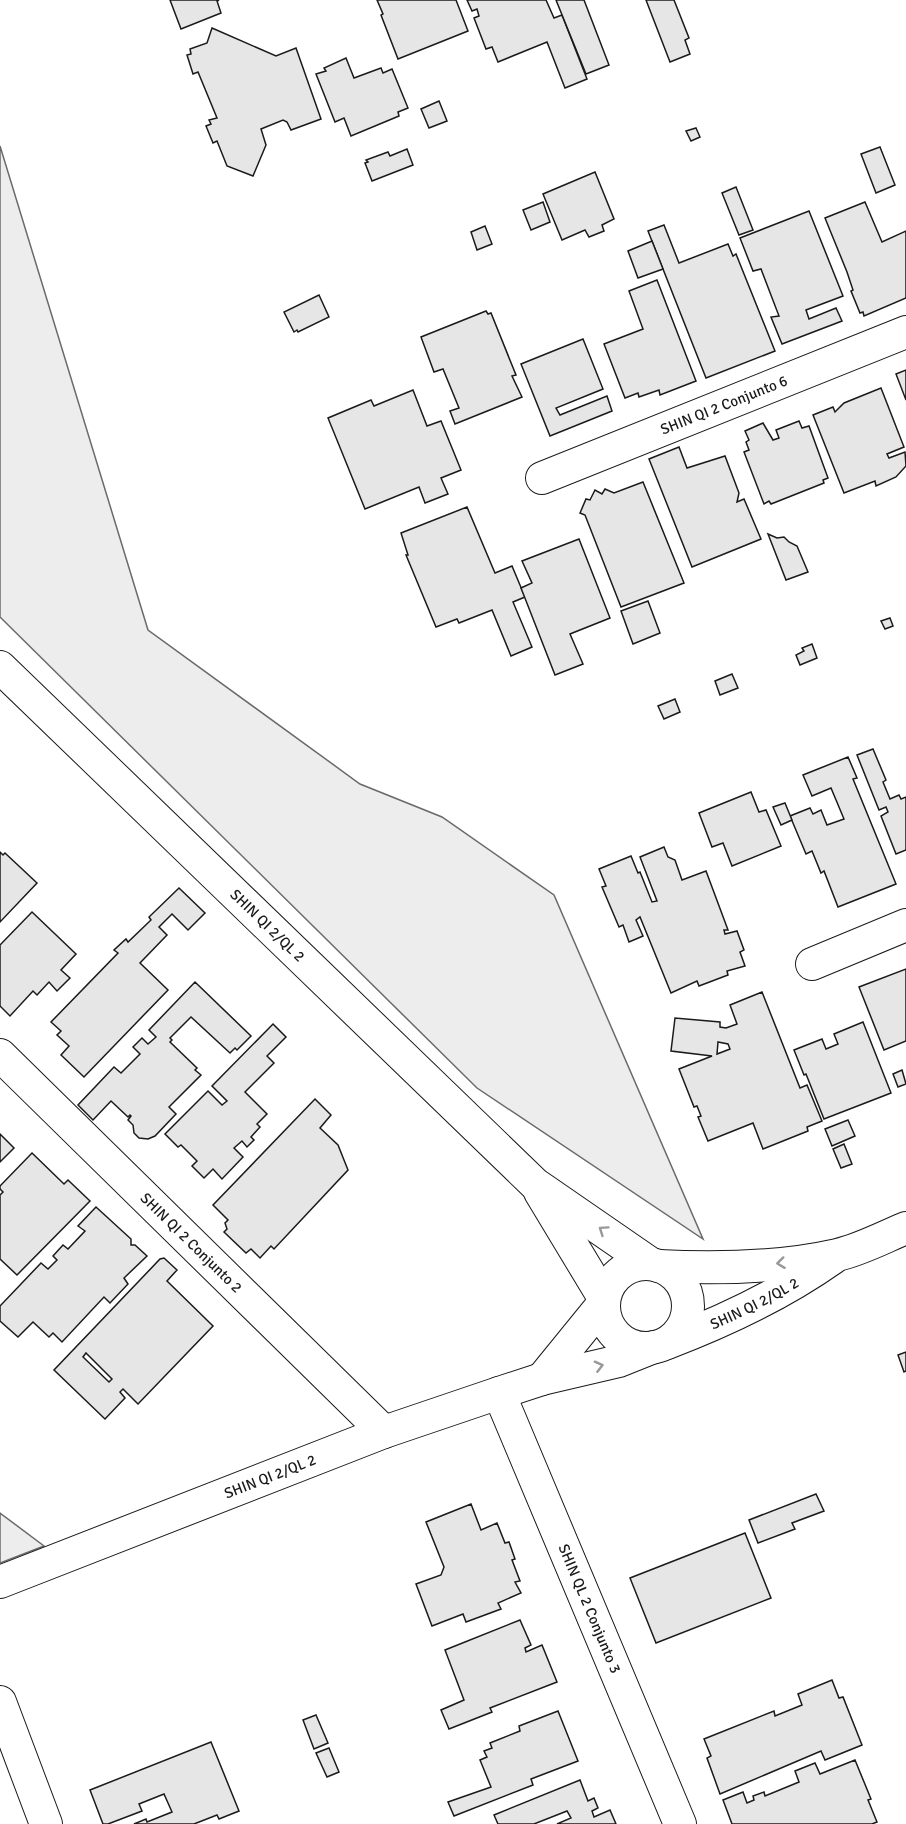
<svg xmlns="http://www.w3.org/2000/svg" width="906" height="1824" font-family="Signika,sans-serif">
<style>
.built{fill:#ededed;stroke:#6a6a6a;stroke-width:1.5}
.building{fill:#e6e6e6;stroke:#1a1a1a;stroke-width:1.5;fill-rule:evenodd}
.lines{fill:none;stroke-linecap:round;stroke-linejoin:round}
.minor-casing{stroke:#1a1a1a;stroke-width:34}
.minor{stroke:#fff;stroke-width:32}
.oneway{stroke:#989898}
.labels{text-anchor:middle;stroke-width:4.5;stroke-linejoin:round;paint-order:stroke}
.street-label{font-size:15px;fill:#1a1a1a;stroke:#fff}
</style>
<rect width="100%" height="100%" fill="#fff"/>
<g class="built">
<polygon points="0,146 148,630 360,784 442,817 554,895 703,1239 477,1088 0,617"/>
<polygon points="0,1513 44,1546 0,1563"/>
</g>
<g class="building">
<polygon points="170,0 219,0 217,1 221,13 181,29"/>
<polygon points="377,0 456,0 468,31 398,59 381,15 383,14"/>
<polygon points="467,0 546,0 554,18 562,15 587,79 565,88 547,42 498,62 492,47 486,49 474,18 479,16 477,9 472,11"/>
<polygon points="556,0 584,0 609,65 586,74"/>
<polygon points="646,0 674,0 689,38 685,40 690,54 670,62"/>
<polygon points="212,28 276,56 296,48 321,119 291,130 287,122 283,120 261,129 266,145 253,176 227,166 217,141 213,143 206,126 211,124 209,120 217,118 198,72 193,74 187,55 191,54 190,49 207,43"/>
<polygon points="346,58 354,78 381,68 383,73 392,69 408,108 398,112 399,116 351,136 344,118 335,122 316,74 326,71 324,68"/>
<polygon points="439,101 447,121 429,128 421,109"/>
<polygon points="696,128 700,137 691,141 686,131"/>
<polygon points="880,147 895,185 876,193 861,154"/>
<polygon points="407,149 413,165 372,181 365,163 368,162 366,160 388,152 390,156"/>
<polygon points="595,172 614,219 602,225 604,231 589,237 585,230 562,240 543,194"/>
<polygon points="736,187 753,230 739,235 722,193"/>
<polygon points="543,202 550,222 531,230 523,210"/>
<polygon points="865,202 882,242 906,231 906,298 864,316 863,312 860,313 851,291 853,290 847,272 825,218"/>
<polygon points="809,211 843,296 806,310 809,319 836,308 842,321 782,344 771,317 779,316 761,269 753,271 740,238"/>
<polygon points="664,225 679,263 728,244 733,256 736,254 775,351 706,378 648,231"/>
<polygon points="485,226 492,244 477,250 471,232"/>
<polygon points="652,241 663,269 638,278 628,251"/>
<polygon points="657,280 696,381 660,395 659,390 639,397 638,393 625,398 604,344 643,329 629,291"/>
<polygon points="319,295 329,317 298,332 297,330 294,332 284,312"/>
<polygon points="486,311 488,314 491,313 516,375 512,376 522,397 455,424 450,411 459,408 443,369 434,372 421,337"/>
<polygon points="583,339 603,389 556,408 560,415 607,396 612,411 550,436 521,364"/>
<polygon points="906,370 906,400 896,374"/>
<polygon points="881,388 904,447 887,454 889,458 905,452 906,466 896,477 876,486 875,481 844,493 813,415 833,407 835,412 844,403"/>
<polygon points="413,390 427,426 441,421 461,470 441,478 448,494 425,503 419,487 365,509 328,418 371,400 374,406"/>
<polygon points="799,421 802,428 809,426 828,478 823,480 824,483 771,504 769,501 764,504 744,452 749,450 746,442 749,440 745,431 763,423 773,440 779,438 776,430"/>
<polygon points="679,447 687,468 725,456 739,493 737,502 744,499 761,539 692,567 649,459"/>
<polygon points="643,482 684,583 621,607 585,515 580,513 586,499 590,500 595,490 602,494 605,489 614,493"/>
<polygon points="467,507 495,573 512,566 525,597 513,602 532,647 511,656 492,610 459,623 457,619 436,627 406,555 408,555 401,533"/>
<polygon points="768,534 777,538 784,537 789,542 797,546 808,572 786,580"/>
<polygon points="579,539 610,618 570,634 583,664 555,675 521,588 532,583 522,561"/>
<polygon points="648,601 660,633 633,644 621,611"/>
<polygon points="890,618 893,626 885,629 881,621"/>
<polygon points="812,644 817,658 800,665 796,655 804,651 802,648"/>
<polygon points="732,674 738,688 720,695 715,681"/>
<polygon points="675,699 680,712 664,719 658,706"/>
<polygon points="873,749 886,780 883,782 890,799 899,795 901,799 906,797 906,850 896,854 881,816 888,812 886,807 879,810 857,755"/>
<polygon points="848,757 857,778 853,779 896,884 838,907 824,871 821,873 812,851 806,854 790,816 810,808 813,814 821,810 827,825 844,819 831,788 812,796 803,775"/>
<polygon points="751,792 759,812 766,810 781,846 732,866 723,843 712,847 699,813"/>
<polygon points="785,803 792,820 781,825 773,807"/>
<polygon points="664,847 668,857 675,860 682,880 706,871 728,930 724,930 725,934 737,931 744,950 740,952 745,966 727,971 728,975 699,986 697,981 671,993 640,917 636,920 643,936 629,942 623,925 619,927 602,887 606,886 599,869 631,856 638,873 640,872 652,902 657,901 640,857"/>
<polygon points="0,852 3,855 5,853 37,883 0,922"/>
<polygon points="179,888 205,913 188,930 172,914 159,927 167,935 140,963 168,990 84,1077 61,1055 69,1046 57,1035 61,1031 51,1022 118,953 114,950 126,939 128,942 151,920 149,917"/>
<polygon points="32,912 76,954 61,970 70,978 57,991 49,982 37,995 33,991 10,1016 0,1006 0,945"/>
<polygon points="906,969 906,1041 884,1050 859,987"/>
<polygon points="195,982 251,1036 237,1050 235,1048 230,1053 191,1017 170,1038 172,1040 170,1042 197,1068 195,1070 201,1075 169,1107 176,1114 155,1136 148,1139 139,1138 134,1133 133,1125 128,1120 131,1116 130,1115 128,1117 111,1101 93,1120 78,1105 114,1067 121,1073 140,1054 133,1047 142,1038 148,1044 156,1037 149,1030"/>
<path d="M762,992L800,1088L807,1085L822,1121L807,1127L808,1131L763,1149L753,1123L708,1141L698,1117L701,1116L697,1106L694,1107L679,1069L712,1056L671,1051L675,1018L720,1022V1027L726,1028L737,1024L730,1005ZM718,1042L728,1044L730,1049L717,1054Z"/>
<polygon points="863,1022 891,1093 824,1119 806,1074 804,1075 794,1050 822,1039 826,1049 838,1044 834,1034"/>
<polygon points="273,1024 286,1037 267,1056 274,1063 245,1092 267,1114 257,1124 260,1127 251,1137 254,1140 247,1147 242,1141 234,1148 243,1157 222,1179 213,1169 204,1178 192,1166 197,1161 181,1145 178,1147 165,1134 208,1091 222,1105 227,1101 212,1086"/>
<polygon points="902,1070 906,1084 898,1087 893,1074"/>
<polygon points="315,1099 331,1115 320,1128 338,1145 348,1170 274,1249 271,1246 260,1258 251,1249 246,1253 224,1232 227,1229 225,1223 228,1220 213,1205"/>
<polygon points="848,1120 855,1136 832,1146 825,1129"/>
<polygon points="0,1134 14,1148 0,1162"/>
<polygon points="844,1144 852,1164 841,1168 833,1149"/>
<polygon points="32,1153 64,1184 68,1180 90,1201 17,1275 0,1259 0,1195 3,1192 0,1189 0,1186"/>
<polygon points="96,1207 131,1239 131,1245 135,1245 147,1256 124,1278 128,1284 110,1303 104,1297 62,1342 53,1333 49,1337 33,1322 18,1337 0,1321 0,1306 41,1263 48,1269 57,1260 53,1256 63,1245 68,1249 85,1231 78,1226"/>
<path d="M164,1258L177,1270L167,1281L213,1326L138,1404L123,1389L120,1392L125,1398L105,1419L54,1370L160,1259ZM86,1353L112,1379L109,1382L83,1357Z"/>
<polygon points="906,1352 906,1371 904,1372 898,1355"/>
<polygon points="816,1494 824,1511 792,1523 795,1529 758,1543 749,1520"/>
<polygon points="471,1504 481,1530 497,1523 505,1543 509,1542 515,1559 512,1560 520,1581 515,1582 521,1593 498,1603 501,1609 466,1622 463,1614 432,1626 416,1584 441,1575 444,1567 426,1522"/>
<polygon points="745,1533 771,1598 656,1643 630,1578"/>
<polygon points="520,1620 531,1645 525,1648 526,1652 542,1645 557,1682 490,1708 492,1712 449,1729 441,1710 464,1700 445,1650"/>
<polygon points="832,1680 839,1698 843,1697 862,1745 825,1760 821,1751 720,1794 707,1758 711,1756 704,1739 774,1711 775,1716 802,1705 798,1694"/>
<polygon points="558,1711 578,1761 531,1779 533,1785 454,1816 448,1802 491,1787 480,1760 487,1757 484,1751 492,1748 490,1743 520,1731 519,1726"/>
<polygon points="316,1715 328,1743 314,1749 303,1720"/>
<polygon points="211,1742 239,1811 219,1819 217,1815 194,1824 134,1824 146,1819 147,1822 172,1812 164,1794 139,1804 142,1811 108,1824 103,1824 90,1790"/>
<polygon points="329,1748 339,1772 327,1777 316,1753"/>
<polygon points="855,1760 871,1799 868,1800 877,1822 872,1824 732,1824 723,1800 743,1792 747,1803 754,1800 753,1796 764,1792 765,1796 799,1782 795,1771 815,1763 820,1774"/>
<polygon points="580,1780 588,1801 594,1798 598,1808 592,1811 594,1817 610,1810 616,1824 557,1824 571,1818 567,1811 534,1824 498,1824 494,1815"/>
</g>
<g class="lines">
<defs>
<g id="minor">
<path id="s1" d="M542,478L906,332"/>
<path id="s2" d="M0,667L535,1184L651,1264"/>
<polyline points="812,964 906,925"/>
<path id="s3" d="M0,1055L384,1432"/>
<polyline points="540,1192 604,1298"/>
<circle cx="646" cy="1306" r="42"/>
<path d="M658,1266C717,1269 779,1268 837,1255C860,1250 884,1237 906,1228"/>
<path id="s4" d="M667,1343C725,1321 782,1294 833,1258"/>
<polyline points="542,1379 603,1304"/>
<path id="s5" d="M499,1393L680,1824"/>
<path id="s6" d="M0,1582L384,1432L499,1393L542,1379L619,1361L654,1347"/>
<polyline points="0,1702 46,1824"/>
</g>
</defs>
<use href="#minor" class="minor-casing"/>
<use href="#minor" class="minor"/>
</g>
<defs><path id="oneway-chevron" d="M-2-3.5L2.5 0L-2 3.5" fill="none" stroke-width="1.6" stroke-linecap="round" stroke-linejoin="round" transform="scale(1.5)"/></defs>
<g class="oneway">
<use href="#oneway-chevron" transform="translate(603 1230) rotate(-145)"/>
<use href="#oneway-chevron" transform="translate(781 1263) rotate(173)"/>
<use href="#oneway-chevron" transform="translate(599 1366) rotate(-14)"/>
</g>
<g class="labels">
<g class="street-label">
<text dy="5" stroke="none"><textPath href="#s1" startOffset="196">SHIN QI 2 Conjunto 6</textPath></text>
<text dy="5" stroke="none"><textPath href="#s2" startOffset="372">SHIN QI 2/QL 2</textPath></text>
<text dy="5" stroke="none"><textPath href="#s3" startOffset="268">SHIN QI 2 Conjunto 2</textPath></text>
<text dy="5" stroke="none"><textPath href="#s4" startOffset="96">SHIN QI 2/QL 2</textPath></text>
<text dy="5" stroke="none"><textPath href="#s6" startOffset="290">SHIN QI 2/QL 2</textPath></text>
<text dy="5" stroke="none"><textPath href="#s5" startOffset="234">SHIN QL 2 Conjunto 3</textPath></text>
</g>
</g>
</svg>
